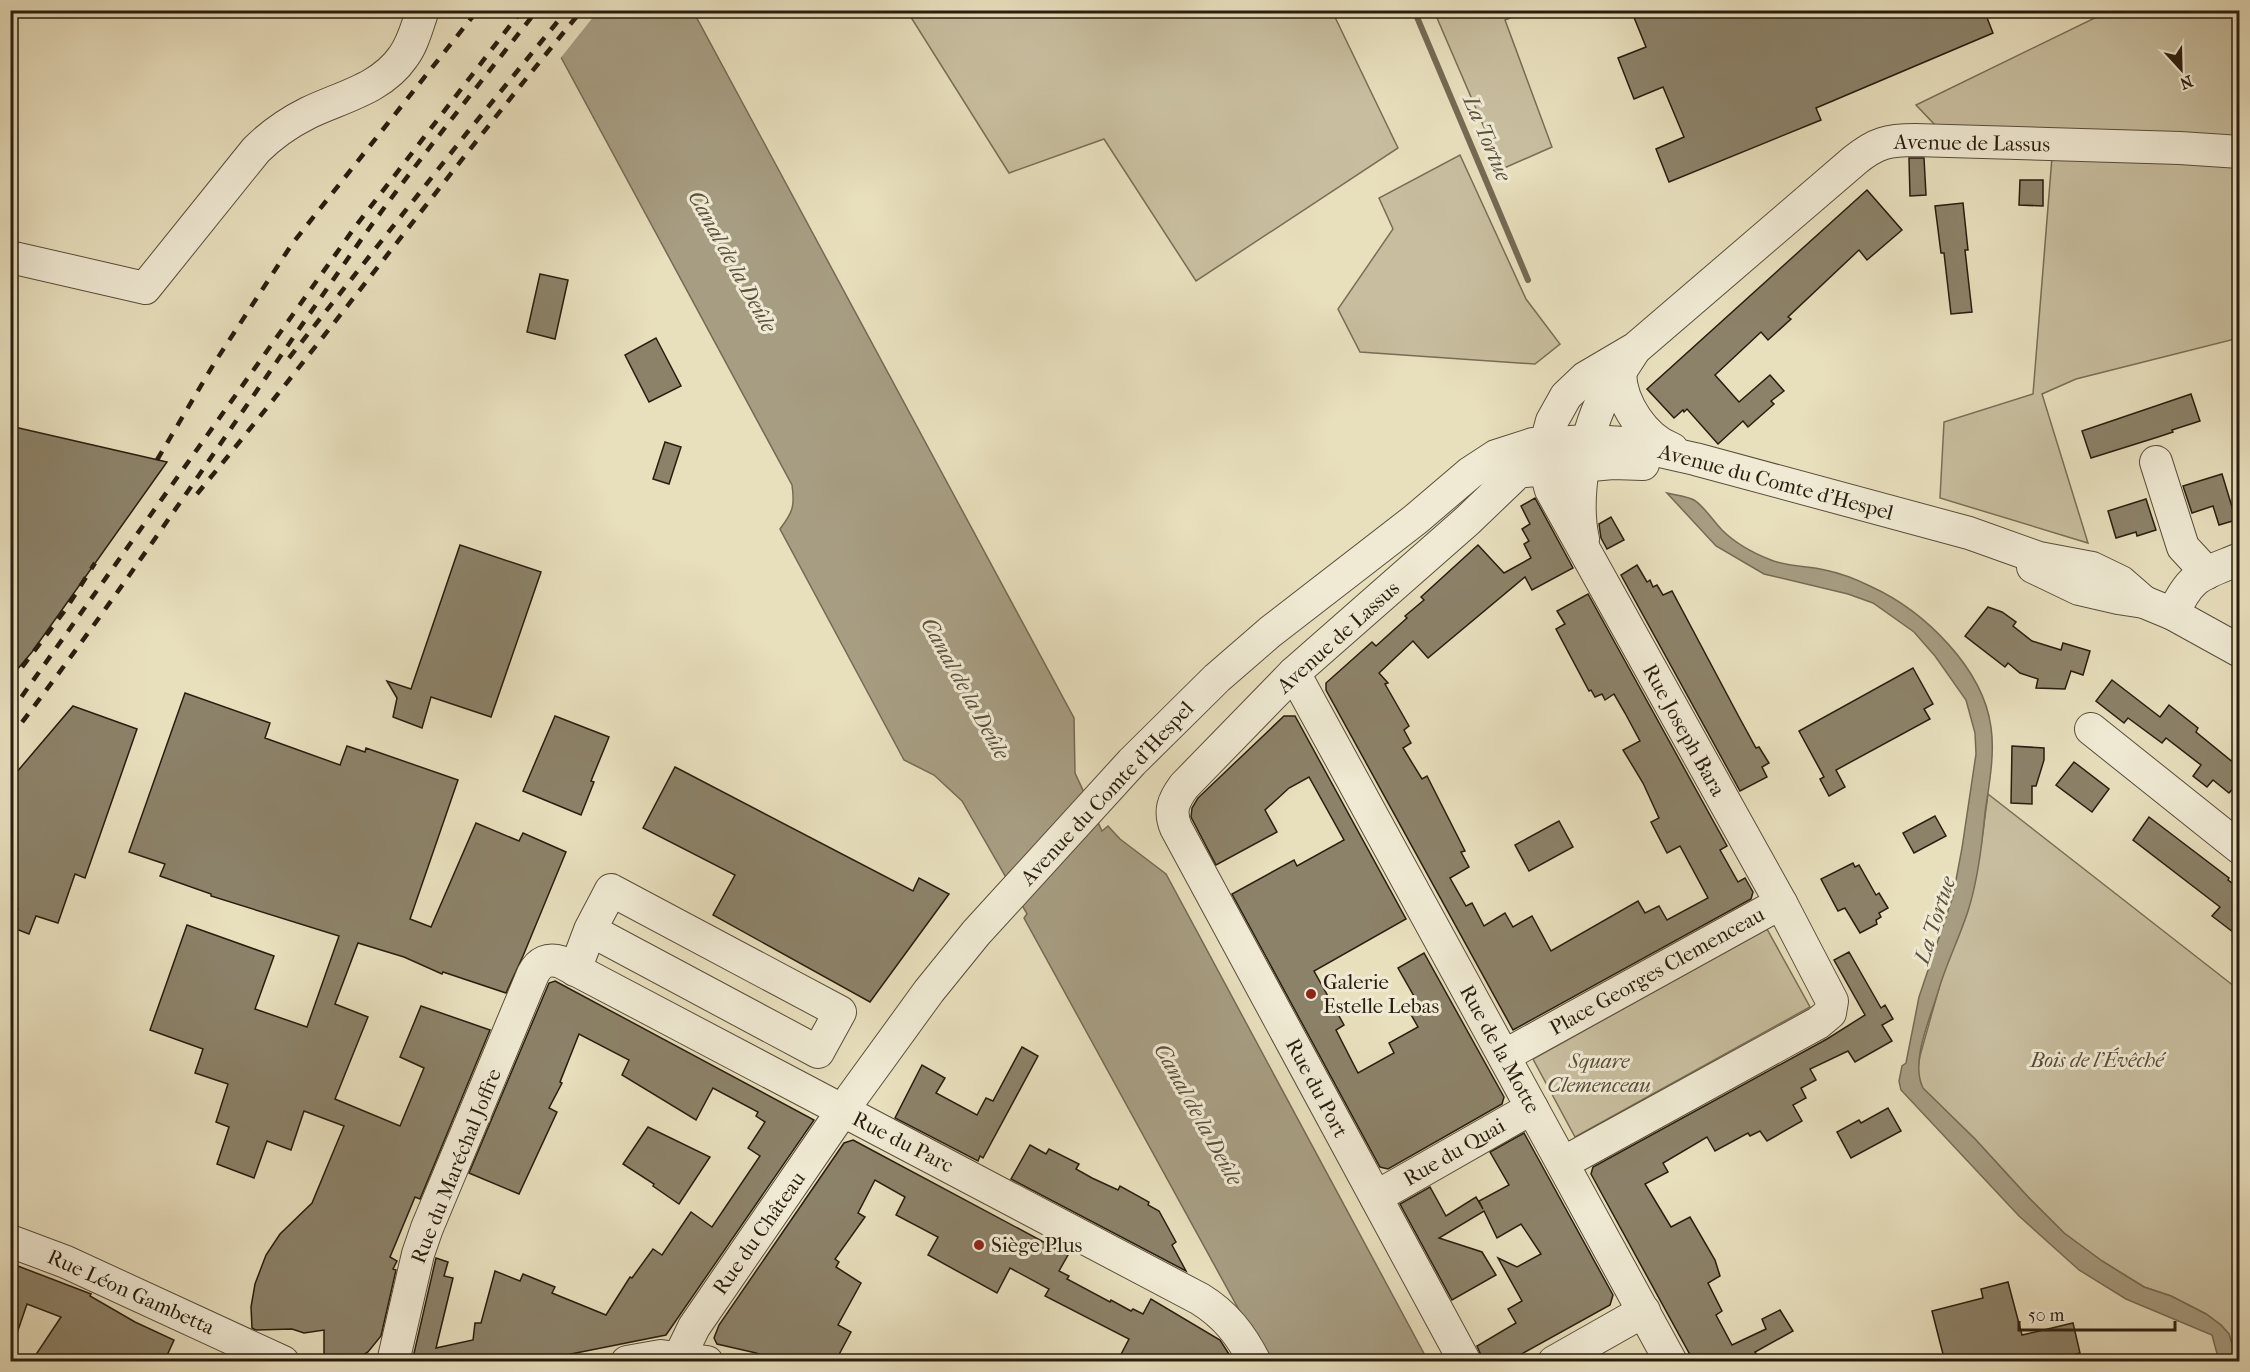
<svg xmlns="http://www.w3.org/2000/svg" width="2250" height="1372" font-family="'IM FELL French Canon',serif">
<style>
.green{fill:#c8be9f;stroke:#786e56;stroke-width:1.5}
.water{fill:#a79d82;stroke:#756a54;stroke-width:1.5}
.pier{fill:#e8dfbd}
.lines{fill:none;stroke-linecap:round;stroke-linejoin:round}
.stream{stroke:#756a54;stroke-width:6}
.building{fill:#8c8269;stroke:#291d0e;stroke-width:1.5}
.minor-casing{stroke:#594e3a;stroke-width:34}
.minor{stroke:#f0ead4;stroke-width:32}
.rail{stroke:#291d0e;stroke-width:4.5;stroke-dasharray:10 10;stroke-linecap:butt}
.poi-dot{fill:#8f2418;stroke:#f0ead4;stroke-width:2}
.labels{text-anchor:middle;stroke-width:6;stroke-linejoin:round;paint-order:stroke}
.street-label{font-size:21px;fill:#291d0e;stroke:#f0ead4}
.poi-label{font-size:21px;fill:#291d0e;stroke:#f0ead4;text-anchor:start}
.park-label{font-size:21px;font-style:italic;fill:#594d3a;stroke:#f0ead4}
.water-label{font-size:22px;font-style:italic;fill:#5b503c;stroke:#f0ead4}
</style>
<rect width="100%" height="100%" fill="#e8dfbd"/>
<filter id="stains"><feTurbulence type="fractalNoise" baseFrequency=".00333" numOctaves="4"/><feColorMatrix values="0 0 0 0 .2 0 0 0 0 .09 0 0 0 0 .02 0 0 0 .5 -.17"/></filter>
<radialGradient id="worn" r=".72"><stop offset=".6" stop-color="#630" stop-opacity="0"/><stop offset="1" stop-color="#630" stop-opacity=".3"/></radialGradient>
<g class="green">
<polygon points="907,11 1332,11 1398,148 1196,281 1104,139 1009,173"/>
<polygon points="1434,11 1528,11 1505,20 1552,147 1502,169"/>
<polygon points="2109,11 2239,11 2239,338 2076,379 2042,394 2088,543 1940,498 1944,422 2033,394 2052,157 1937,127 1916,105"/>
<polygon points="1460,155 1526,299 1560,344 1535,364 1360,352 1338,309 1393,229 1379,198"/>
<polygon points="1988,794 2239,990 2239,1361 2237,1361 2229,1334 2221,1325 2206,1314 2171,1296 2144,1287 2102,1261 2064,1233 2029,1198 1975,1139 1922,1088 1917,1074 1920,1056 1944,970 1971,898 1982,839"/>
<polygon points="1767,929 1810,1007 1575,1137 1533,1059"/>
</g>
<g class="water">
<path d="M536,11H693L1074,718L1075,773L1102,831L1108,826L1120,839L1166,874L1428,1361H1267L1024,918L1027,914L962,801L934,775L904,760L780,529C793,512 795,506 792,485Z"/>
<path d="M1667,493C1675,495 1687,496 1694,500C1704,506 1713,521 1722,530C1736,544 1753,553 1771,560C1788,567 1808,566 1825,570C1840,573 1858,580 1872,587C1924,611 1983,668 1991,727C1995,755 1989,785 1985,813C1982,846 1978,880 1968,911C1959,939 1946,964 1938,992C1930,1019 1910,1062 1923,1088L1975,1139L2029,1198L2064,1233L2102,1261L2144,1287L2171,1296L2206,1314L2221,1325L2229,1334L2237,1361H2219L2212,1335L2126,1299L2079,1270L2019,1216L1901,1090L1899,1081L1902,1066L1906,1063L1919,997L1953,896L1962,848L1976,754L1975,733L1966,700L1935,656L1914,632L1873,603L1848,594L1764,574L1716,546Z"/>
</g>
<polygon class="pier" points="533,10 598,10 598,11 559,60"/>
<g class="lines">
<polyline class="stream" points="1414,10 1528,280"/>
</g>
<g class="building">
<polygon points="1631,10 1984,10 1993,33 1816,108 1821,120 1669,182 1656,149 1684,137 1663,87 1634,99 1618,58 1646,47"/>
<polygon points="1909,158 1924,158 1926,195 1910,196"/>
<polygon points="2020,180 2043,180 2043,206 2019,205"/>
<polygon points="1867,190 1902,230 1867,260 1859,250 1788,317 1791,319 1768,340 1761,332 1715,375 1739,402 1770,375 1784,391 1771,401 1774,404 1748,427 1743,421 1718,444 1687,409 1684,412 1683,410 1674,418 1647,389"/>
<polygon points="1963,203 1968,250 1965,250 1972,312 1951,314 1944,253 1941,253 1935,206"/>
<polygon points="540,274 568,280 555,339 527,332"/>
<polygon points="656,338 681,386 649,402 625,355"/>
<polygon points="2191,394 2200,421 2172,430 2173,432 2158,437 2091,458 2082,431"/>
<polygon points="10,426 167,462 32,652 10,678"/>
<polygon points="665,442 681,447 669,484 653,479"/>
<polygon points="2222,474 2236,520 2219,525 2213,506 2192,513 2183,486"/>
<polygon points="1535,498 1573,568 1532,590 1525,577 1428,658 1413,641 1379,673 1388,683 1385,684 1409,726 1404,730 1411,743 1403,748 1422,779 1427,776 1465,851 1461,852 1469,867 1450,878 1466,906 1472,903 1484,926 1505,913 1513,927 1532,916 1551,951 1638,901 1645,913 1659,906 1667,920 1708,898 1680,846 1667,853 1651,822 1659,818 1643,783 1623,750 1640,741 1625,713 1614,694 1605,700 1602,694 1595,697 1591,690 1589,691 1556,629 1565,624 1557,611 1588,594 1727,846 1720,850 1738,882 1745,878 1753,892 1751,899 1513,1030 1326,690 1326,683 1372,642 1376,646 1407,618 1405,616 1424,600 1421,597 1478,545 1504,573 1531,558 1524,544 1529,541 1522,529 1530,524 1521,506"/>
<polygon points="2146,499 2156,530 2137,536 2136,532 2116,538 2108,511"/>
<polygon points="1611,517 1624,540 1607,549 1601,538 1599,524"/>
<polygon points="460,545 541,572 491,717 431,697 422,728 393,717 397,698 387,681 411,689"/>
<polygon points="1637,565 1647,582 1650,580 1653,587 1657,585 1663,595 1672,591 1739,717 1756,748 1759,747 1769,763 1762,767 1767,777 1740,791 1621,575"/>
<polygon points="1988,607 2002,612 2016,622 2013,626 2032,641 2061,650 2063,643 2090,651 2083,675 2071,671 2065,689 2036,688 2038,679 2020,673 2008,663 2005,667 1965,636"/>
<polygon points="1913,668 1933,704 1924,709 1930,719 1836,770 1845,787 1829,796 1820,779 1824,777 1799,731"/>
<polygon points="2112,680 2160,717 2169,705 2198,728 2196,732 2240,768 2240,781 2229,793 2213,780 2207,787 2193,776 2201,765 2166,738 2162,743 2128,718 2124,723 2096,701"/>
<polygon points="185,693 270,723 265,738 340,765 347,746 365,752 366,748 458,780 410,919 431,927 476,823 519,841 523,833 566,852 523,956 506,993 443,972 442,974 404,957 358,943 335,1004 368,1017 335,1099 400,1126 424,1068 400,1057 421,1006 490,1030 420,1199 415,1197 390,1257 397,1261 393,1269 396,1270 381,1336 368,1352 353,1361 324,1359 324,1330 304,1333 292,1329 256,1330 252,1328 251,1307 255,1284 266,1255 280,1234 312,1203 344,1126 304,1111 291,1150 267,1141 254,1178 217,1164 229,1127 216,1122 228,1084 195,1073 203,1049 150,1030 187,925 274,956 255,1009 307,1027 339,936 211,896 211,894 160,876 165,864 129,852"/>
<polygon points="73,706 137,729 85,878 75,874 58,923 36,916 29,934 11,927 18,909 10,907 10,780"/>
<polygon points="555,716 609,737 591,781 594,782 581,815 523,791"/>
<polygon points="1284,716 1295,716 1406,919 1314,971 1344,1025 1336,1030 1358,1073 1394,1053 1389,1043 1418,1027 1405,1004 1415,998 1398,968 1424,953 1504,1097 1502,1104 1388,1169 1380,1167 1232,894 1294,860 1297,866 1344,840 1309,777 1289,788 1265,810 1277,832 1216,865 1191,817 1192,808 1198,798"/>
<polygon points="2012,746 2044,748 2044,760 2036,786 2032,786 2032,804 2011,803"/>
<polygon points="2074,762 2109,789 2092,812 2056,785"/>
<polygon points="675,767 913,891 919,878 949,894 870,1002 713,915 735,875 643,828"/>
<polygon points="1935,816 1946,836 1914,853 1903,833"/>
<polygon points="2149,817 2229,878 2228,880 2240,889 2240,923 2233,932 2212,916 2220,907 2133,840"/>
<polygon points="1559,821 1573,847 1529,871 1515,845"/>
<polygon points="1853,863 1855,867 1859,865 1876,895 1879,893 1888,908 1879,913 1881,917 1876,920 1877,924 1860,933 1845,908 1838,911 1821,879"/>
<polygon points="1849,952 1881,1008 1885,1005 1893,1019 1882,1025 1892,1041 1855,1062 1848,1051 1810,1069 1816,1080 1801,1088 1806,1098 1793,1105 1802,1121 1767,1141 1760,1131 1750,1136 1748,1133 1715,1151 1707,1137 1663,1163 1668,1172 1645,1184 1671,1227 1690,1217 1715,1260 1720,1276 1708,1283 1722,1311 1716,1315 1732,1345 1766,1329 1762,1319 1780,1310 1793,1331 1755,1352 1761,1362 1694,1362 1591,1174 1593,1167 1827,1039 1865,1015 1834,960"/>
<polygon points="555,981 814,1120 666,1335 571,1354 547,1362 412,1362 436,1258 448,1262 444,1276 453,1278 436,1348 473,1340 475,1323 481,1323 495,1271 520,1281 523,1274 555,1287 552,1293 606,1315 630,1277 632,1278 653,1249 662,1255 691,1212 712,1227 760,1156 748,1148 765,1122 756,1116 758,1112 713,1088 696,1120 622,1075 629,1060 579,1034 560,1082 562,1083 549,1108 557,1112 519,1194 469,1173 549,983"/>
<polygon points="1022,1047 1038,1056 983,1158 980,1156 978,1161 895,1118 922,1065 945,1078 936,1093 977,1115 986,1098 993,1101"/>
<polygon points="1888,1108 1901,1131 1851,1158 1837,1132 1859,1120 1861,1123"/>
<polygon points="648,1127 710,1157 679,1204 653,1186 654,1184 623,1164"/>
<polygon points="1524,1133 1613,1295 1610,1305 1507,1362 1484,1362 1477,1346 1516,1323 1508,1309 1522,1301 1498,1258 1517,1267 1541,1254 1521,1224 1497,1238 1484,1211 1439,1238 1482,1252 1496,1275 1452,1300 1400,1204 1430,1187 1446,1216 1476,1197 1483,1209 1479,1201 1509,1185 1490,1152"/>
<polygon points="853,1140 1068,1255 1059,1271 1069,1276 1067,1279 1110,1302 1111,1300 1131,1311 1133,1309 1143,1314 1151,1299 1220,1340 1234,1362 1117,1362 1129,1339 1045,1296 1049,1289 1010,1268 997,1293 928,1255 938,1237 896,1215 905,1197 875,1180 858,1213 865,1217 835,1259 839,1262 836,1267 861,1283 838,1325 851,1332 835,1362 778,1362 756,1353 717,1344 714,1338 719,1325 844,1143"/>
<polygon points="1030,1145 1046,1154 1049,1149 1079,1164 1076,1169 1092,1178 1118,1190 1120,1186 1149,1202 1148,1205 1159,1211 1176,1242 1172,1245 1186,1271 1011,1179"/>
<polygon points="10,1263 91,1294 90,1296 135,1322 174,1340 164,1362 31,1362 61,1317 27,1304 13,1345 10,1344"/>
<polygon points="2008,1282 2022,1335 2073,1323 2080,1353 2046,1362 1945,1362 1932,1311 1983,1298 1981,1289"/>
</g>
<g class="lines">
<defs>
<g id="minor">
<path d="M10,257L145,288L256,150C271,135 288,123 308,113C341,97 381,89 403,57C413,44 417,26 423,10"/>
<path d="M1620,373C1621,404 1644,438 1672,449"/>
<polyline points="2156,462 2183,547 2207,573"/>
<polyline points="1525,471 1613,463 1643,464"/>
<path d="M1583,539C1574,500 1585,434 1603,399C1612,383 1623,368 1633,352"/>
<polyline points="2033,567 2079,589 2118,598 2144,602 2173,614 2240,651"/>
<path d="M2173,614C2191,574 2201,575 2240,559"/>
<polyline points="1294,673 1671,1362"/>
<polyline points="2091,729 2240,848"/>
<polyline points="575,970 590,930 611,890 840,1012 818,1052 590,930"/>
<polyline points="1504,1056 1781,903"/>
<path d="M1563,1163L1818,1023L1830,1013L1832,1001L1781,903L1551,490L1545,469L1546,443L1552,421L1566,396L1585,378L1636,348L1855,160C1876,143 1888,140 1915,140L2180,148L2240,152"/>
<polyline points="1376,1197 1532,1108"/>
<polyline points="10,1241 66,1262 283,1362"/>
<polyline points="679,1358 694,1327 852,1097 929,991 976,933 1132,762 1217,678 1270,632 1416,519 1470,473 1496,456 1533,444 1589,441 1624,443 1695,459 1969,533 2039,558 2092,568 2121,582 2144,602"/>
<path d="M393,1362L418,1254L427,1228L533,974C539,962 548,958 561,962L1200,1299C1226,1315 1241,1335 1255,1362"/>
<polyline points="627,1362 661,1356 707,1362"/>
<path d="M1465,1362L1176,828C1169,811 1173,801 1184,786L1294,673L1467,521L1518,472"/>
<polyline points="1554,1362 1644,1311"/>
</g>
</defs>
<use href="#minor" class="minor-casing"/>
<use href="#minor" class="minor"/>
<g class="rail">
<polyline points="289,358 466,134 567,10"/>
<polyline points="157,460 215,362 292,244 477,11"/>
<path d="M197,494C328,335 451,169 582,10"/>
<polyline points="10,683 66,609 95,563"/>
<polyline points="10,713 355,227 522,10"/>
<path d="M10,738C135,575 245,405 363,237C418,160 478,86 537,10"/>
</g>
</g>
<g class="poi-dot">
<circle cx="1311" cy="994" r="6"/>
<circle cx="979" cy="1245" r="6"/>
</g>
<g class="labels">
<g class="street-label">
<text transform="translate(1972 143) rotate(1)" y="7">Avenue de Lassus</text>
<text transform="translate(1776 482) rotate(15)" y="7">Avenue du Comte d'Hespel</text>
<text transform="translate(1338 637) rotate(-42)" y="7">Avenue de Lassus</text>
<text transform="translate(1684 730) rotate(61)" y="7">Rue Joseph Bara</text>
<text transform="translate(1107 793) rotate(-47)" y="7">Avenue du Comte d'Hespel</text>
<text transform="translate(1657 971) rotate(-29)" y="7">Place Georges Clemenceau</text>
<text transform="translate(1500 1049) rotate(61)" y="7">Rue de la Motte</text>
<text transform="translate(1317 1088) rotate(62)" y="7">Rue du Port</text>
<text transform="translate(903 1142) rotate(27)" y="7">Rue du Parc</text>
<text transform="translate(1454 1152) rotate(-30)" y="7">Rue du Quai</text>
<text transform="translate(456 1166) rotate(-68)" y="7">Rue du Maréchal Joffre</text>
<text transform="translate(759 1233) rotate(-55)" y="7">Rue du Château</text>
<text transform="translate(131 1292) rotate(24)" y="7">Rue Léon Gambetta</text>
</g>
<g class="poi-label">
<text x="1323" y="989">Galerie<tspan x="1323" dy="24">Estelle Lebas</tspan></text>
<text x="991" y="1252">Siège Plus</text>
</g>
<g class="park-label">
<text x="2097" y="1067">Bois de l'Évêché</text>
<text x="1599" y="1068">Square<tspan x="1599" dy="24">Clemenceau</tspan></text>
</g>
<g class="water-label">
<text transform="translate(1488 138) rotate(67)" y="8">La Tortue</text>
<text transform="translate(733 261) rotate(61)" y="8">Canal de la Deûle</text>
<text transform="translate(966 688) rotate(61)" y="8">Canal de la Deûle</text>
<text transform="translate(1934 920) rotate(-72)" y="8">La Tortue</text>
<text transform="translate(1199 1114) rotate(61)" y="8">Canal de la Deûle</text>
</g>
</g>
<rect width="2250" height="1372" fill="none" stroke="#e8dfbd" stroke-width="36"/>
<rect x="12" y="12" width="2226" height="1348" fill="none" stroke="#291d0e" stroke-width="3"/>
<rect x="18" y="18" width="2214" height="1336" fill="none" stroke="#291d0e" stroke-width="1.5"/>
<g transform="translate(2181 69) rotate(158)" stroke="#f0ead4" stroke-width="4.5" paint-order="stroke">
<path d="M0-4.5L10 22L0 15L-10 22Z" fill="#291d0e"/>
<text y="-9" font-size="16" font-weight="bold" text-anchor="middle" fill="#291d0e">N</text>
</g>
<path d="M2019 1321v9h156v-9" fill="none" stroke="#291d0e" stroke-width="3"/>
<text x="2028" y="1321" font-size="18" fill="#291d0e" stroke="#f0ead4" stroke-width="4.5" paint-order="stroke">50 m</text>
<rect width="100%" height="100%" filter="url(#stains)"/>
<rect width="100%" height="100%" fill="url(#worn)"/>
</svg>
